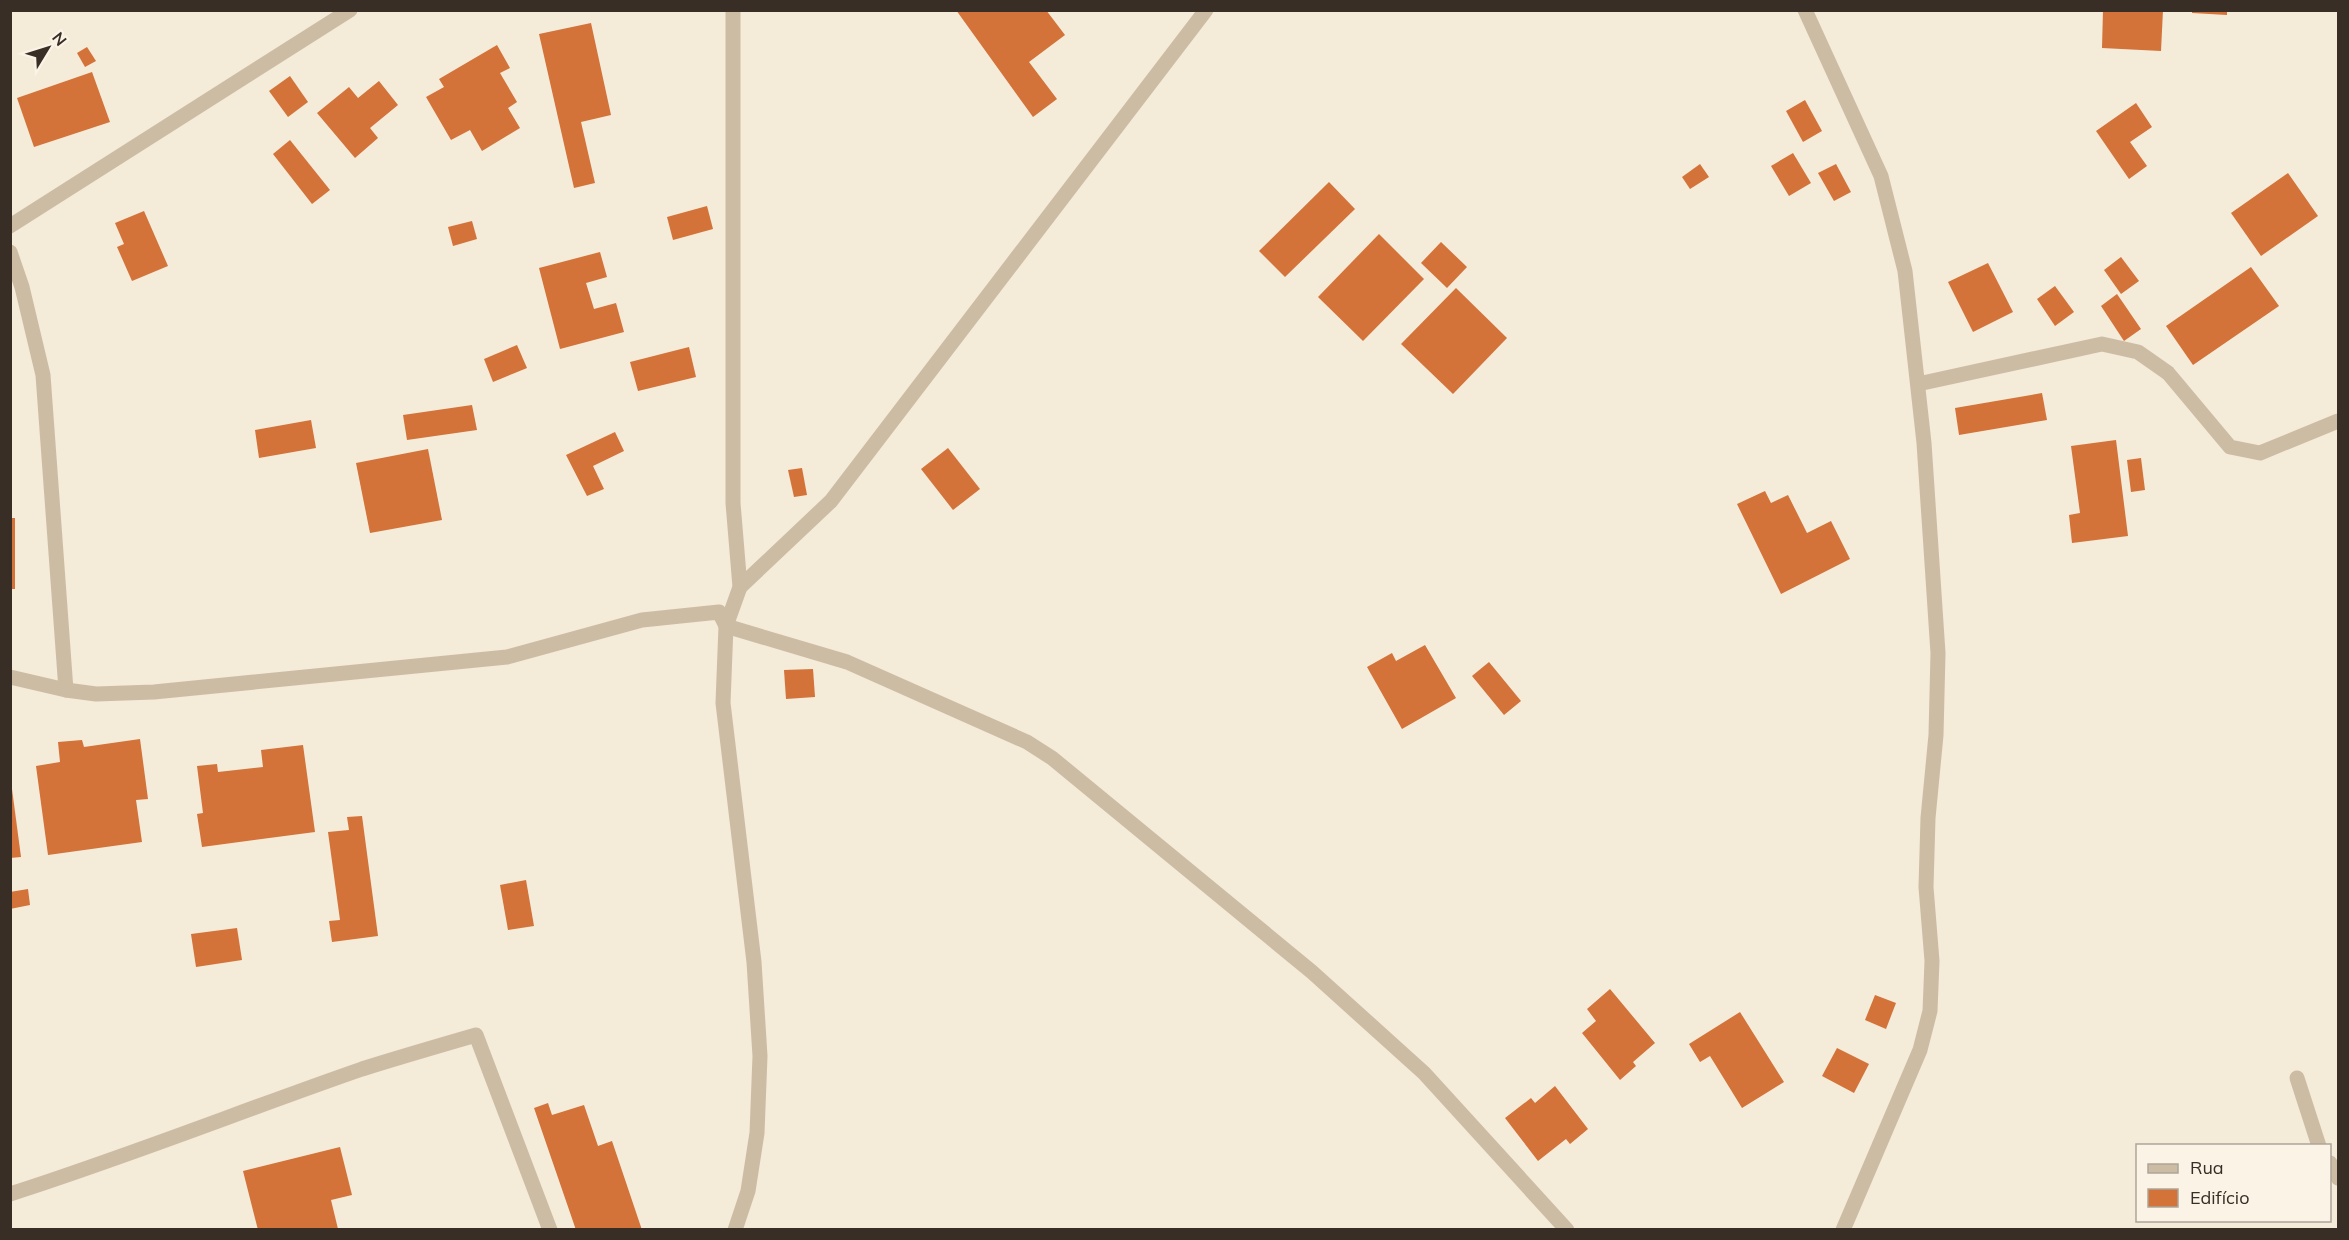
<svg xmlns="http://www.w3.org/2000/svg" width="2349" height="1240" font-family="Mulish,sans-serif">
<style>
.building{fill:#d37239}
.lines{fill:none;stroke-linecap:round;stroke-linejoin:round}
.street{stroke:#cdbca4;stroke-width:15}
</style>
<rect width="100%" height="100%" fill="#f4ebd9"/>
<g class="building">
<polygon points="956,10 1046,10 1065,35 1029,62 1057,99 1033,117"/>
<polygon points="2103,10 2163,10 2161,51 2102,48"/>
<polygon points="2192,10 2227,10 2227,15 2192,13"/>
<polygon points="591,23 611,115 581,122 595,183 574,188 539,34"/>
<polygon points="497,45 510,68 500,73 517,102 508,108 520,128 482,151 470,130 451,140 426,97 444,87 439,79"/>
<polygon points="87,47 96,61 85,67 77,53"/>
<polygon points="92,72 110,122 34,147 17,98"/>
<polygon points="290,76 308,102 288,117 269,91"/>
<polygon points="379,81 398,105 370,128 378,138 355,158 317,113 349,87 358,98"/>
<polygon points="1805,100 1822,131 1803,142 1786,111"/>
<polygon points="2136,103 2152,127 2130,142 2147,166 2129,179 2096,131"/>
<polygon points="290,140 330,190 312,204 273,154"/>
<polygon points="1793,153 1811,183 1789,196 1771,166"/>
<polygon points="1700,164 1709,177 1690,189 1682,177"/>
<polygon points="1836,164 1851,192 1834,201 1818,173"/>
<polygon points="2288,173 2318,216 2261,256 2231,213"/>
<polygon points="1329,182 1355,209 1285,277 1259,251"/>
<polygon points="707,206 713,229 673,240 667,217"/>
<polygon points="144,211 168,266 132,281 117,247 124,244 115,223"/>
<polygon points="472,221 477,239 453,246 448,227"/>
<polygon points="1379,234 1424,279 1363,341 1318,297"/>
<polygon points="1441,242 1467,267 1447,288 1421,263"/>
<polygon points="600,252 607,277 586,283 594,309 616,303 624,332 560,349 539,268"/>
<polygon points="2121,257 2139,281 2121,294 2104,270"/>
<polygon points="1988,263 2013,312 1973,332 1948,282"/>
<polygon points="2251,267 2279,306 2193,365 2166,326"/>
<polygon points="2055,286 2074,312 2055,326 2037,299"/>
<polygon points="1456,288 1507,338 1453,394 1401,344"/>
<polygon points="2117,294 2141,329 2124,341 2101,306"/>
<polygon points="517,345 527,368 493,382 484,359"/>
<polygon points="689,347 696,377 638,391 630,362"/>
<polygon points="2042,393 2047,420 1959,435 1955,408"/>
<polygon points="472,405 477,430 407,440 403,415"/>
<polygon points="311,420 316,448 259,458 255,430"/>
<polygon points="615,432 624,451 593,466 604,489 587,496 566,455"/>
<polygon points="2116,440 2128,536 2072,543 2069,515 2080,513 2071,446"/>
<polygon points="948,448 980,489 953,510 921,469"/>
<polygon points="428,449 442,520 370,533 356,463"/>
<polygon points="2141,458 2145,490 2131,492 2127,460"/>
<polygon points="802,468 807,495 794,497 788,470"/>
<polygon points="1765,491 1771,503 1788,495 1807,533 1831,521 1850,559 1781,594 1737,504"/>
<rect x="10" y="518" width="5" height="71"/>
<polygon points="1425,645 1456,698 1402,729 1367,667 1392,653 1396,661"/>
<polygon points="1489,662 1521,701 1504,715 1472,676"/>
<polygon points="813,669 815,697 786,699 784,670"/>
<polygon points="140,739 148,799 136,800 142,842 48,855 36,766 60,762 58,742 82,740 84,747"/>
<polygon points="303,745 315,832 202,847 197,814 203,813 197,766 217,764 218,772 263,767 261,750"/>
<polygon points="10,774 21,857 10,858"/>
<polygon points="362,816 378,936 332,942 329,921 340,920 328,832 349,830 347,817"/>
<polygon points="526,880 534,926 508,930 500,885"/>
<polygon points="28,889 30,905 10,909 10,892"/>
<polygon points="237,928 242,960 196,967 191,934"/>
<polygon points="1610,989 1655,1043 1633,1062 1636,1066 1620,1080 1582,1033 1596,1021 1587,1009"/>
<polygon points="1875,995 1896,1003 1886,1029 1865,1020"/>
<polygon points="1740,1012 1784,1082 1742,1108 1710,1056 1700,1062 1689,1044"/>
<polygon points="1837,1048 1869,1064 1854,1093 1822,1076"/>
<polygon points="1555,1086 1588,1129 1570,1144 1566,1139 1538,1161 1505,1118 1531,1098 1535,1103"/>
<polygon points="548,1103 552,1115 584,1105 598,1146 612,1141 642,1230 576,1230 534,1108"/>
<polygon points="340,1147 352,1195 331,1200 338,1229 258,1230 243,1171"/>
</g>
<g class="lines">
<g class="street">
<polyline points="733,10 733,503 740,587 726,626 723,703 754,962 760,1056 757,1133 748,1191 735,1230"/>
<polyline points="1805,10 1881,176 1905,271 1924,443 1938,653 1936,735 1928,818 1926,887 1932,961 1930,1011 1920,1050 1843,1230"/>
<polyline points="10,226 350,10"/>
<polyline points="10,252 22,287 43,375 66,690"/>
<polyline points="1918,384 2102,344 2138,352 2168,373 2230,447 2260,453 2338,421"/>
<polyline points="740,587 831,501 1206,10"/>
<polyline points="10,677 66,690 96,694 154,692 507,657 642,620 719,612 726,626 847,662 1027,742 1052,758 1312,972 1424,1073 1567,1230"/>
<polyline points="2297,1078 2319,1146"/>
<polyline points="2330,1163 2338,1178"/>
<path d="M10,1194C129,1156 244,1110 362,1069C400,1057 438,1046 476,1035L550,1230"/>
</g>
</g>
<rect width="2349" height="1240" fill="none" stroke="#382e26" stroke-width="24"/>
<rect x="2136" y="1144" width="195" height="78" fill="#fbf4e6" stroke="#ada599" stroke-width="1.5"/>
<rect x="2148" y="1164" width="30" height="9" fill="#cdbca4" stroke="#ada599" stroke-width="1.5"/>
<text x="2190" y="1174" font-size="18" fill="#382e26">Rua</text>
<rect x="2148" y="1189" width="30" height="18" fill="#d37239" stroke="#ada599" stroke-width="1.5"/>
<text x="2190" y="1204" font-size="18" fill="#382e26">Edifício</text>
<g transform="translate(48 48) rotate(52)" stroke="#fbf4e6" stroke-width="4.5" paint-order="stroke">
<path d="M0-4.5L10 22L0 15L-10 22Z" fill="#382e26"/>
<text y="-9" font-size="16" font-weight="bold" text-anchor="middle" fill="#382e26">N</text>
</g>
</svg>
